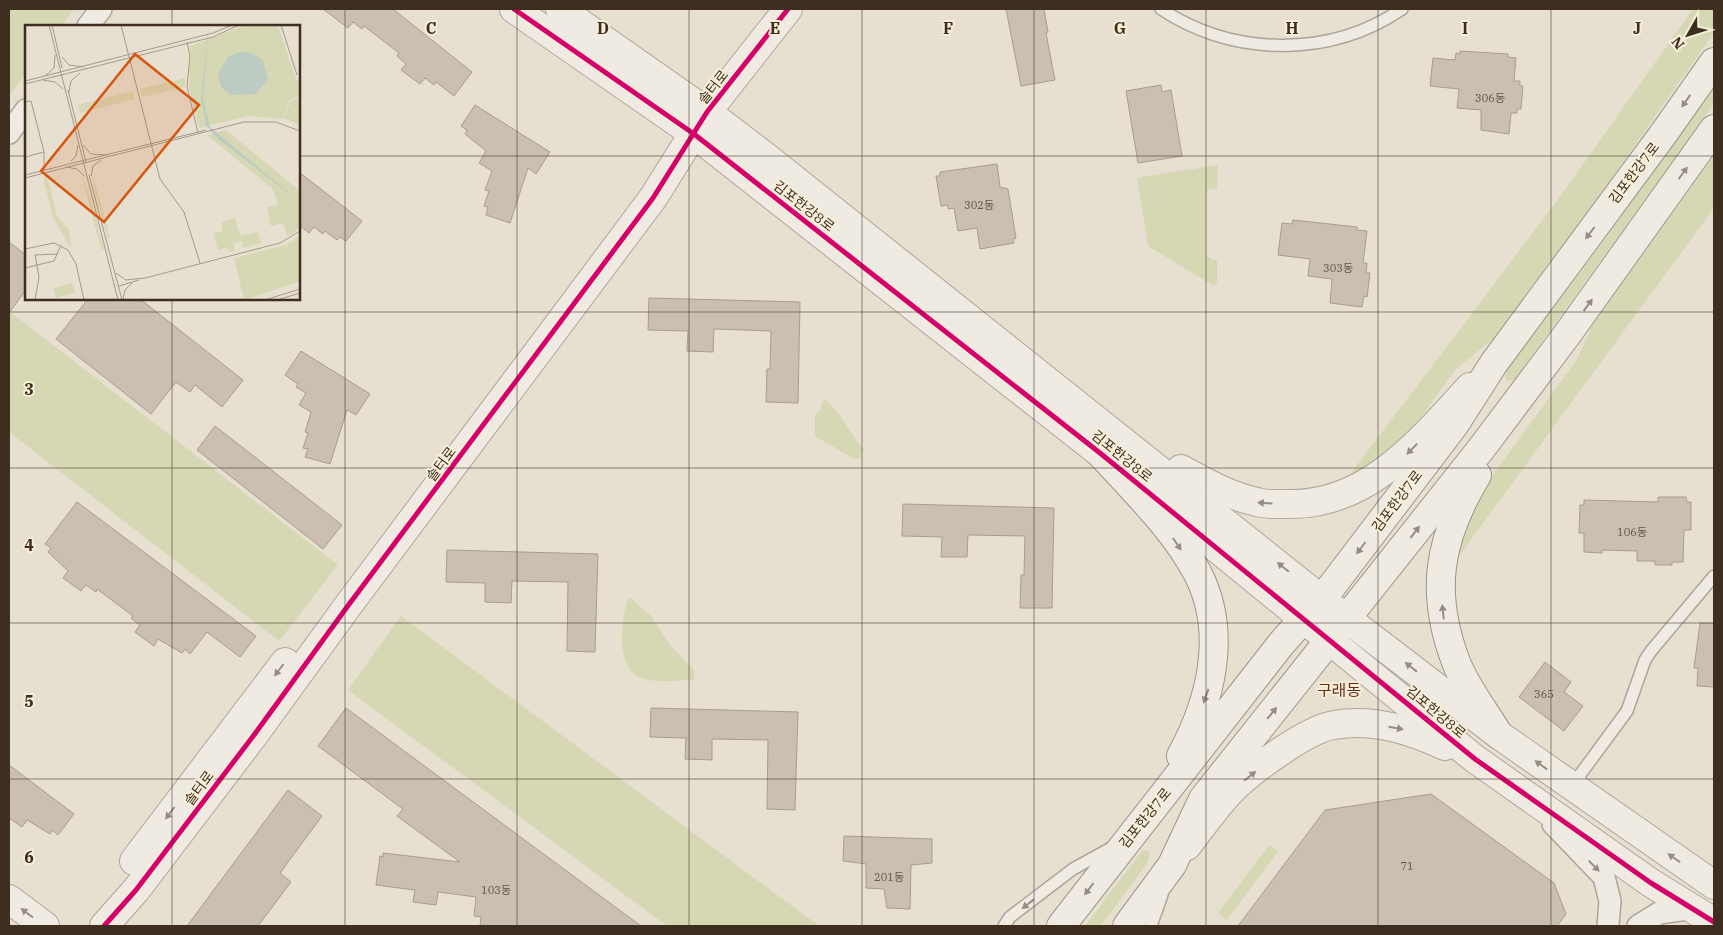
<svg xmlns="http://www.w3.org/2000/svg" width="1723" height="935" font-family="'IBM Plex Serif','Noto Sans KR',serif">
<style>
.green{fill:#d6d7b3}
.building{fill:#cbbfb2;stroke:#a89c90}
.lines{fill:none;stroke-linecap:round;stroke-linejoin:round}
.service-casing{stroke:#ada599;stroke-width:14}
.minor-casing{stroke:#ada599;stroke-width:24}
.tertiary-casing{stroke:#ada599;stroke-width:30}
.secondary-casing{stroke:#9c958a;stroke-width:30}
.service{stroke:#efebe3;stroke-width:11}
.minor{stroke:#efebe3;stroke-width:21}
.tertiary{stroke:#efebe3;stroke-width:28}
.secondary{stroke:#efebe3;stroke-width:28}
.cycleway-casing{stroke:#f7eed8;stroke-width:8}
.cycleway{stroke:#d6006c;stroke-width:5}
.oneway{fill:#968c82}
.grid{fill:none;stroke:#3d2e20;stroke-width:1;stroke-opacity:0.55}
.labels{text-anchor:middle;stroke-width:4;stroke-linejoin:round;paint-order:stroke}
.number-label{font-size:11px;fill:#605244}
.street-label{font-size:14px;fill:#3d2e20;stroke:#f7eed8}
.quarter-label{font-size:16px;fill:#6b2e1e;stroke:#f7eed8}
.inset-road{fill:none;stroke:#a3998a;stroke-width:1}
.view{fill:#d7550e;fill-opacity:0.15;stroke:#d7550e;stroke-width:2.5}
.inset-edge{fill:none;stroke:#3d2e20;stroke-width:2.5}
.grid-label{font-size:16px;text-anchor:middle;font-weight:bold;fill:#3d2e20;stroke:#f7eed8;stroke-width:4;stroke-linejoin:round;paint-order:stroke}
</style>
<rect width="100%" height="100%" fill="#e7e0d1"/>
<g class="green">
<polygon points="9,9 74,9 61,26 26,26 26,73 9,97"/>
<polygon points="1693,9 1714,9 1714,33 1589,210 1493,339 1456,369 1407,437 1377,464 1348,477 1557,201"/>
<polygon points="1714,85 1714,104 1515,379 1507,381 1505,377 1506,371 1608,235"/>
<polygon points="1714,156 1714,208 1459,556 1456,557 1473,502 1576,361 1592,326 1605,307"/>
<polygon points="1218,165 1217,190 1210,188 1207,190 1207,256 1212,260 1217,260 1217,282 1214,286 1148,246 1137,178"/>
<polygon points="9,311 338,565 279,641 9,432"/>
<path d="M826,400C842,414 850,434 864,450L859,459H854L815,436V414L821,410L822,402Z"/>
<path d="M629,597L650,615L671,646L694,670V680C678,680 654,684 639,677C615,665 621,617 629,597Z"/>
<polygon points="401,616 819,926 667,926 348,690"/>
<polygon points="1269,845 1278,851 1227,920 1218,913"/>
<polygon points="1142,851 1148,851 1150,853 1148,862 1101,926 1085,926"/>
</g>
<g class="building">
<polygon points="323,9 393,9 472,72 454,96 436,82 434,85 425,78 420,84 401,70 406,64 397,56 399,53 364,26 362,29 353,22 348,28"/>
<polygon points="1006,9 1044,9 1048,32 1046,33 1055,80 1021,86"/>
<polygon points="1460,51 1508,54 1508,57 1516,58 1514,81 1520,81 1520,86 1523,86 1521,109 1517,109 1517,113 1511,113 1509,134 1481,130 1481,110 1457,108 1459,89 1430,86 1433,58 1455,60 1456,53 1460,54"/>
<polygon points="1161,85 1162,92 1171,90 1182,156 1138,163 1126,91"/>
<polygon points="475,105 550,152 536,174 528,168 510,223 486,215 488,207 484,206 489,191 485,190 492,171 479,163 486,151 465,134 467,130 461,126"/>
<polygon points="997,164 1000,187 1008,189 1016,238 1013,239 1014,243 980,249 977,228 958,231 954,208 948,209 948,205 941,206 936,176 940,176 940,172"/>
<polygon points="299,172 362,221 346,241 340,237 337,240 325,231 323,234 314,227 309,233 299,225"/>
<polygon points="1293,220 1357,227 1357,230 1367,231 1363,263 1367,263 1366,273 1370,273 1367,297 1364,296 1362,307 1330,303 1332,279 1308,276 1310,259 1278,255 1282,223 1292,224"/>
<polygon points="9,242 26,255 26,290 9,313"/>
<polygon points="649,298 800,302 798,403 766,402 767,369 770,369 771,331 714,329 713,352 687,351 688,331 648,330"/>
<polygon points="88,299 140,299 243,380 222,407 195,385 190,392 176,382 151,414 56,339"/>
<polygon points="301,351 370,394 356,415 347,410 330,464 305,457 308,449 303,448 308,433 305,432 311,412 299,405 306,393 296,387 298,384 285,375"/>
<polygon points="215,426 342,525 323,549 197,450"/>
<polygon points="1658,497 1686,497 1687,502 1691,502 1691,530 1684,530 1683,562 1672,562 1672,565 1655,565 1655,561 1637,561 1637,551 1602,550 1602,553 1584,552 1584,533 1579,533 1580,505 1584,505 1584,500 1658,502"/>
<polygon points="77,502 256,636 240,657 207,632 190,654 185,649 182,653 158,639 154,646 135,632 140,625 131,618 133,616 97,589 96,592 86,585 81,591 63,578 68,571 48,552 51,548 45,544"/>
<polygon points="903,504 1054,508 1052,608 1020,608 1021,575 1024,575 1025,536 968,535 967,557 941,557 942,537 902,536"/>
<polygon points="447,550 598,554 595,652 567,651 568,582 512,581 511,603 485,602 485,583 446,582"/>
<polygon points="1700,623 1714,623 1714,687 1697,686 1698,668 1694,668"/>
<polygon points="1545,662 1571,682 1564,692 1583,706 1564,731 1519,697"/>
<polygon points="346,708 641,926 480,926 481,917 474,916 476,897 438,892 436,905 413,902 415,890 376,885 380,856 383,857 383,853 460,862 397,816 403,809 318,746"/>
<polygon points="651,708 798,712 795,810 767,809 768,740 712,739 712,760 685,759 686,738 650,737"/>
<polygon points="9,765 74,814 58,835 52,830 50,834 27,820 22,827 9,818"/>
<polygon points="288,790 322,816 280,873 291,882 258,926 187,926"/>
<polygon points="1431,794 1554,883 1566,914 1557,926 1238,926 1325,810"/>
<polygon points="844,836 932,839 932,863 911,865 910,909 887,908 884,889 866,888 866,864 843,861"/>
</g>
<g class="lines">
<defs>
<g id="service">
<path d="M1161,9C1234,57 1330,58 1402,9"/>
<polyline points="1571,787 1627,711 1645,660 1651,651 1714,576"/>
<polyline points="1004,926 1010,917 1073,869 1113,847"/>
<polyline points="1151,926 1162,895"/>
</g>
<g id="minor">
<polyline points="88,26 101,9"/>
<polyline points="9,133 26,110"/>
<polyline points="1553,824 1604,877 1610,901 1608,926"/>
<polyline points="1638,926 1659,913 1695,908"/>
</g>
<g id="tertiary">
<polyline points="514,9 694,134 1100,453 1475,759 1651,883 1714,922"/>
<polyline points="560,9 707,112 766,157 1321,599 1499,735 1714,885"/>
<path d="M1181,469C1205,482 1229,496 1257,502C1267,505 1278,504 1288,504C1368,506 1420,441 1470,387"/>
<path d="M1187,846C1201,828 1214,809 1230,792C1249,772 1307,729 1334,725C1373,718 1410,730 1445,746"/>
<polyline points="134,861 285,662"/>
<polyline points="9,899 45,926"/>
<polyline points="104,926 136,890 254,735 347,607 653,198 707,112 788,9"/>
</g>
<g id="secondary">
<path d="M1100,453C1134,490 1175,530 1198,574C1228,633 1211,701 1181,756"/>
<path d="M1477,475C1439,538 1429,591 1456,662C1465,686 1485,712 1499,735"/>
<polyline points="1061,926 1281,644 1332,586 1455,424 1494,363 1664,133 1714,62"/>
<polyline points="1127,926 1172,865 1203,799 1481,449 1566,336 1714,129"/>
</g>
</defs>
<use href="#service" class="service-casing"/>
<use href="#minor" class="minor-casing"/>
<use href="#tertiary" class="tertiary-casing"/>
<use href="#secondary" class="secondary-casing"/>
<use href="#service" class="service"/>
<use href="#minor" class="minor"/>
<use href="#tertiary" class="tertiary"/>
<use href="#secondary" class="secondary"/>
<defs>
<g id="cycleway">
<polyline points="514,9 694,134 1100,453 1475,759 1651,883 1714,922"/>
<polyline points="104,926 136,890 254,735 347,607 653,198 707,112 788,9"/>
</g>
</defs>
<use href="#cycleway" class="cycleway-casing"/>
<use href="#cycleway" class="cycleway"/>
</g>
<defs><path id="oneway-solid" d="M-6-.8H1V-3.2L6.5 0L1 3.2V.8H-6Z" transform="scale(1.25)"/></defs>
<g class="oneway">
<use href="#oneway-solid" transform="translate(1686 101) rotate(125)"/>
<use href="#oneway-solid" transform="translate(1683 173) rotate(-54)"/>
<use href="#oneway-solid" transform="translate(1590 233) rotate(127)"/>
<use href="#oneway-solid" transform="translate(1588 305) rotate(-54)"/>
<use href="#oneway-solid" transform="translate(1412 449) rotate(134)"/>
<use href="#oneway-solid" transform="translate(1265 503) rotate(-176)"/>
<use href="#oneway-solid" transform="translate(1415 532) rotate(-52)"/>
<use href="#oneway-solid" transform="translate(1177 544) rotate(56)"/>
<use href="#oneway-solid" transform="translate(1361 548) rotate(127)"/>
<use href="#oneway-solid" transform="translate(1283 567) rotate(-141)"/>
<use href="#oneway-solid" transform="translate(1443 612) rotate(-96)"/>
<use href="#oneway-solid" transform="translate(1411 667) rotate(-142)"/>
<use href="#oneway-solid" transform="translate(279 670) rotate(127)"/>
<use href="#oneway-solid" transform="translate(1206 696) rotate(110)"/>
<use href="#oneway-solid" transform="translate(1272 713) rotate(-51)"/>
<use href="#oneway-solid" transform="translate(1396 728) rotate(10)"/>
<use href="#oneway-solid" transform="translate(1541 765) rotate(-144)"/>
<use href="#oneway-solid" transform="translate(1250 776) rotate(-39)"/>
<use href="#oneway-solid" transform="translate(170 813) rotate(127)"/>
<use href="#oneway-solid" transform="translate(1674 858) rotate(-145)"/>
<use href="#oneway-solid" transform="translate(1594 866) rotate(46)"/>
<use href="#oneway-solid" transform="translate(1089 889) rotate(127)"/>
<use href="#oneway-solid" transform="translate(1028 904) rotate(142)"/>
<use href="#oneway-solid" transform="translate(27 913) rotate(-143)"/>
</g>
<path class="grid" d="M172,9V26M345,9V926M517,9V926M689,9V926M862,9V926M1034,9V926M1206,9V926M1378,9V926M1551,9V926M9,156H26M299,156H1714M172,299V926M9,312H1714M9,468H1714M9,623H1714M9,779H1714"/>
<g class="labels">
<g class="number-label">
<text x="1490" y="102">306동</text>
<text x="979" y="209">302동</text>
<text x="1338" y="272">303동</text>
<text x="1632" y="536">106동</text>
<text x="1544" y="698">365</text>
<text x="1407" y="870">71</text>
<text x="889" y="881">201동</text>
<text x="496" y="894">103동</text>
</g>
<g class="street-label">
<text transform="translate(713 87) rotate(-52)" y="5">솔터로</text>
<text transform="translate(1634 173) rotate(-53)" y="5">김포한강7로</text>
<text transform="translate(804 206) rotate(38)" y="5">김포한강8로</text>
<text transform="translate(1122 456) rotate(39)" y="5">김포한강8로</text>
<text transform="translate(441 464) rotate(-53)" y="5">솔터로</text>
<text transform="translate(1397 501) rotate(-53)" y="5">김포한강7로</text>
<text transform="translate(1436 712) rotate(40)" y="5">김포한강8로</text>
<text transform="translate(199 788) rotate(-53)" y="5">솔터로</text>
<text transform="translate(1145 818) rotate(-51)" y="5">김포한강7로</text>
</g>
<g class="quarter-label">
<text x="1339" y="696">구래동</text>
</g>
</g>
<g transform="translate(25 25)">
<rect width="275" height="275" fill="#e7e0d1"/>
<path d="M222,0H253L271,55L275,57V70L265,75L257,94L223,91L174,103L164,62L165,21ZM160,53V62L117,72L115,64ZM108,66L110,74L55,88L53,80ZM275,71V100L258,93L266,76ZM201,105L275,166V202L267,209L262,211L258,198L246,201L242,182L253,180L248,164L182,110ZM67,146L85,213H83L69,163ZM56,149L65,172L79,224H76ZM22,150L32,191L45,206L46,224L28,192L18,152ZM210,193L215,211L233,207L236,218L218,223L216,216L208,218L210,226L204,227L202,223L193,225L188,208L198,206L196,197ZM275,211V256L219,275L209,233L261,220ZM47,258L50,268L31,273L28,263Z" fill="#d6d7b3"/>
<path d="M184,0L178,73L185,102L275,177L191,112L181,100L176,73ZM216,27L226,28L238,35L243,55L230,69L205,70L196,62L193,48L204,31Z" fill="#bcccc2"/>
<path class="inset-road" d="M24,0L93,275M27,0L37,43M96,0L135,154L159,187L175,238M256,0L272,50M162,17L165,31L162,61L173,108M37,32L44,40L59,42M21,50L29,43L30,30M18,55L30,57L38,64M0,56L188,8L207,0M0,59L188,12L214,0M43,65L61,137M44,67L46,56L55,48M0,77L6,76L19,127L0,132M58,120L66,129L83,130M19,127V145M46,136L51,131L53,120M42,142L52,144L59,151M0,150L181,105M64,150L97,275M66,151L68,141L76,135M0,153L219,97H251L275,106M0,224L29,218L43,225L51,239L59,275M0,243L29,236L36,220M91,248L101,255L120,253M120,253L255,218L275,206M94,261L114,255M0,267V242M98,274L100,265L107,258M10,275L14,252L10,230L33,229M240,275L275,264M252,275L275,268"/>
<path class="view" d="M110,29L174,80L79,197L16,146Z"/>
<rect width="275" height="275" class="inset-edge"/>
</g>
<g class="grid-label">
<text x="431" y="34">C</text>
<text x="603" y="34">D</text>
<text x="775" y="34">E</text>
<text x="948" y="34">F</text>
<text x="1120" y="34">G</text>
<text x="1292" y="34">H</text>
<text x="1465" y="34">I</text>
<text x="1637" y="34">J</text>
<text x="29" y="395">3</text>
<text x="29" y="551">4</text>
<text x="29" y="707">5</text>
<text x="29" y="863">6</text>
</g>
<rect width="1723" height="935" fill="none" stroke="#3d2e20" stroke-width="20"/>
<g transform="translate(1688 35) rotate(231)" stroke="#f7eed8" stroke-width="4" paint-order="stroke">
<path d="M0-4L9 19L0 12L-9 19Z" fill="#3d2e20"/>
<text y="-8" font-size="14" font-weight="bold" text-anchor="middle" fill="#3d2e20">N</text>
</g>
</svg>
